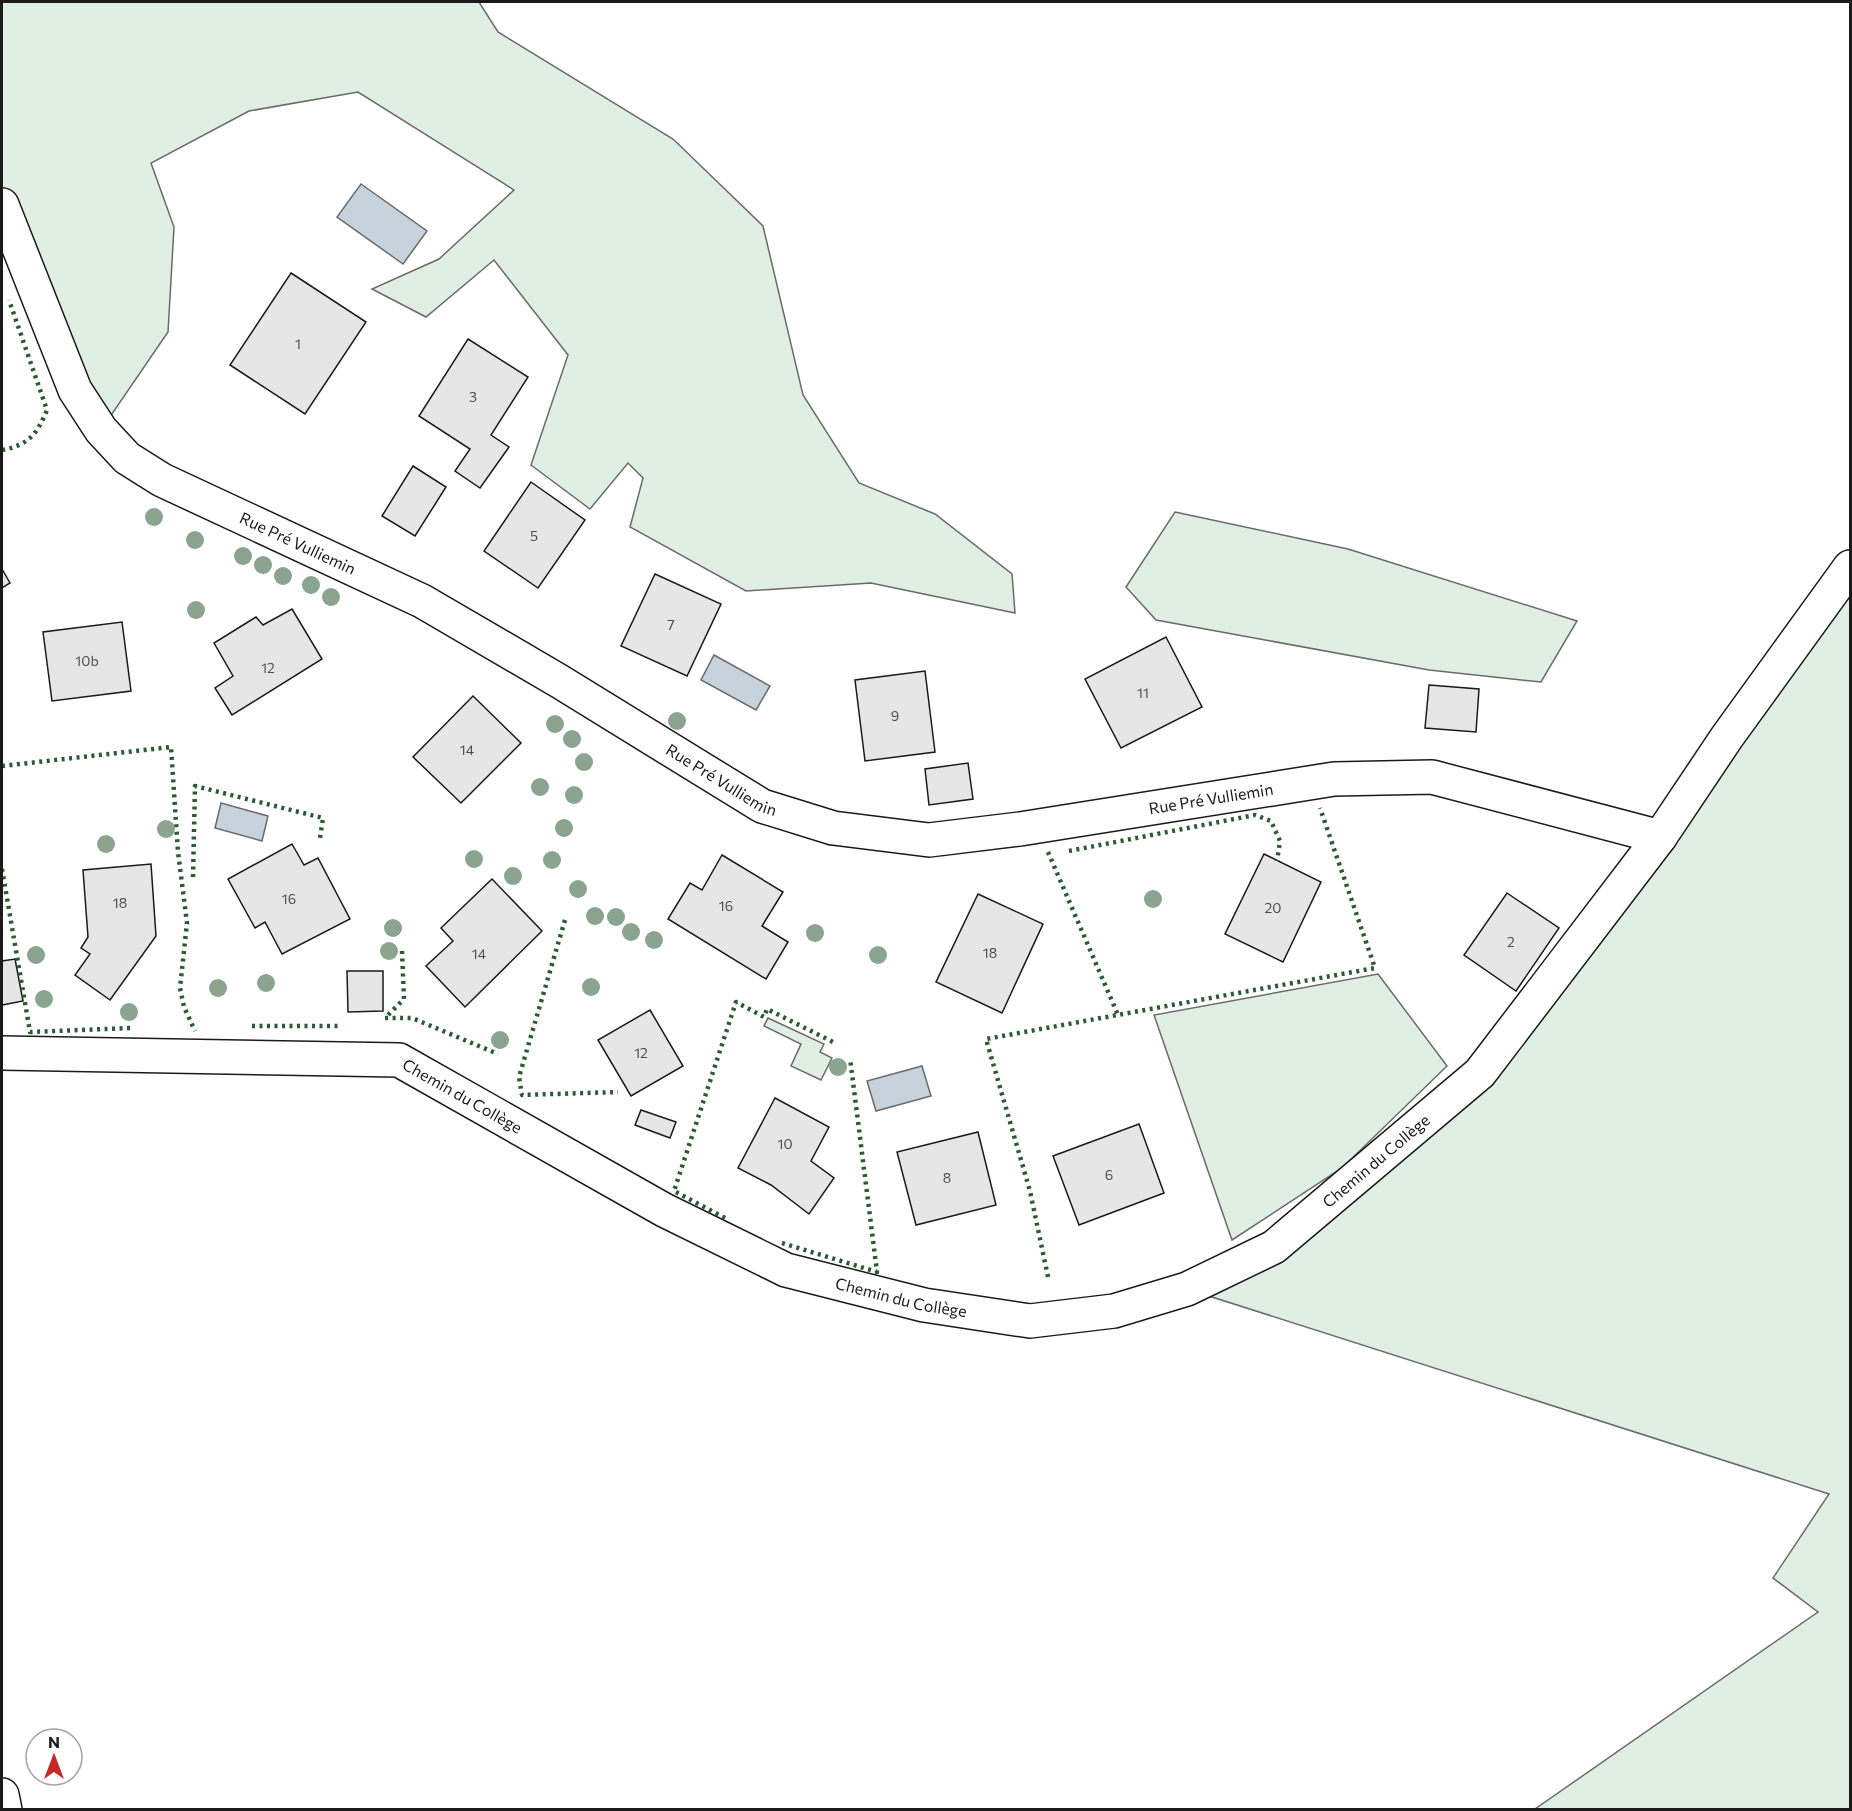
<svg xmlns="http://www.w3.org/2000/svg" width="1852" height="1811" font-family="Commissioner,sans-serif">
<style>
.green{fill:#e0efe3;stroke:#6a6a6a;stroke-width:1.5}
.water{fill:#c6d2dc;stroke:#6a6a6a;stroke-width:1.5}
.building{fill:#e6e6e6;stroke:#1a1a1a;stroke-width:1.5}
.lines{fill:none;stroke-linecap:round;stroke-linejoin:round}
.minor-casing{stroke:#1a1a1a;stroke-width:36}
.minor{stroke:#fff;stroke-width:33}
.hedge{stroke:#2b5a34;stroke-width:4.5;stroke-dasharray:3 4.5;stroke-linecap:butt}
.tree{fill:#8aa48f}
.labels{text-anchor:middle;stroke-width:4.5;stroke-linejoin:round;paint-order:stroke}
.number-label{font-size:14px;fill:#4d4d4d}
.street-label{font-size:16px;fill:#1a1a1a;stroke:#fff}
</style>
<rect width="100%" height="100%" fill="#fff"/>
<g class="green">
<polygon points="2,2 479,2 498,32 673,139 763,226 803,395 859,483 935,514 1012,574 1015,613 871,583 746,591 630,527 643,478 628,463 590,509 531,465 568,355 494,260 426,317 372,289 439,259 514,190 358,92 249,111 151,163 174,227 168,332 101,430 2,205"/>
<polygon points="1175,512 1348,549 1577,621 1541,682 1429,670 1156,620 1126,587"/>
<polygon points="1850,567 1850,1809 1535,1809 1818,1612 1773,1578 1829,1494 1187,1289 1274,1247 1480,1073"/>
<polygon points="1378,974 1447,1066 1342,1168 1232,1240 1154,1015"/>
<polygon points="768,1018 824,1044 820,1052 832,1058 821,1080 791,1066 801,1044 764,1026"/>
</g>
<g class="water">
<polygon points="361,184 427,231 403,264 337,217"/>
<polygon points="714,655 770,686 756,710 701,680"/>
<polygon points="221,803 268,816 262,841 215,828"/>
<polygon points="922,1066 931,1096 876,1111 867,1081"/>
</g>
<g class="building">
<polygon points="291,273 366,322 305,414 230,365"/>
<polygon points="468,339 528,377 491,435 509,447 480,488 455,471 470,449 419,416"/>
<polygon points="413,466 446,487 415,536 382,516"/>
<polygon points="531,482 585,520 538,588 484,551"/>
<polygon points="2,569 10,583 2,588"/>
<polygon points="655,574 721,604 687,676 621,646"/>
<polygon points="292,609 322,659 232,715 215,688 233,676 214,643 256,617 263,625"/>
<polygon points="122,622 131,691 52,701 43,632"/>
<polygon points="1166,637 1202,707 1121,748 1085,679"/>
<polygon points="925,671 935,752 865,761 855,680"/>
<polygon points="1429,685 1479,689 1476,732 1425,728"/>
<polygon points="473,696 521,743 461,803 413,757"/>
<polygon points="968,763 973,799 929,805 925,769"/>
<polygon points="292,844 304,865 318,858 350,919 282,954 265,922 255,928 228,879"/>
<polygon points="1264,854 1321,882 1283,962 1225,934"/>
<polygon points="722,855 783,892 762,926 788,942 766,979 668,919 690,883 702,890"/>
<polygon points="151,864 156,936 110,1000 75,975 90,954 81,948 88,937 83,870"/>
<polygon points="492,879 542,931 465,1007 426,966 453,941 441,928"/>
<polygon points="1507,893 1559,928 1516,991 1464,955"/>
<polygon points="978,894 1043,924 1002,1013 936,982"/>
<polygon points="15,959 23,1001 2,1005 2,961"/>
<polygon points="347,971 383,971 383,1011 348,1012"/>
<polygon points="650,1010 683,1066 631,1096 598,1040"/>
<polygon points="775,1098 829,1127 811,1161 834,1178 809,1214 771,1185 738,1168"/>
<polygon points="641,1110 676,1122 670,1138 635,1125"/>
<polygon points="1139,1124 1164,1193 1079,1225 1053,1156"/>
<polygon points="978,1132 996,1205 916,1225 897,1152"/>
</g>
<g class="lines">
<defs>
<g id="minor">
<path id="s1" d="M2,205L75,390L101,430L127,458L162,480L422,601L559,681L762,806L833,828L929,840L1020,829L1334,779L1432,777L1660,837"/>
<path id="s2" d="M2,1053L399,1060L664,1210L786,1270L924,1305L1030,1321L1114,1311L1187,1289L1274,1247L1480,1073L1660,837L1727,737L1850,567"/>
<polyline points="2,1795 5,1810"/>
</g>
</defs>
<use href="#minor" class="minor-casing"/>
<use href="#minor" class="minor"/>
<g class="hedge">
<path d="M2,450C29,445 37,434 47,410L9,300"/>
<polyline points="2,766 171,747 178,852 187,923 180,988 184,1007 195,1031"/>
<polyline points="1069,851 1255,815 1271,821 1280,841 1277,861"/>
<polyline points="1048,852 1118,1015"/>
<polyline points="2,869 30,1032 131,1028"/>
<polyline points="193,877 195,786 323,818 320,838"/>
<polyline points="565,920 519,1077 522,1095 618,1092"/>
<polyline points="402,951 404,999 385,1018 412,1018 498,1054"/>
<polyline points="252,1026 341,1026"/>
<polyline points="725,1218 674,1191 736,1002 764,1017 767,1009 833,1042"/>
<polyline points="782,1243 877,1272 850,1058"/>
<polyline points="1048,1277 1030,1191 986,1039 1375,968 1320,808"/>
</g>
</g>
<g class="tree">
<circle cx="154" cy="517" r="9"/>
<circle cx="195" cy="540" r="9"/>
<circle cx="243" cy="556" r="9"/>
<circle cx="263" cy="565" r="9"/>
<circle cx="283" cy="576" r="9"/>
<circle cx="311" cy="585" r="9"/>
<circle cx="331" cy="597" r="9"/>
<circle cx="196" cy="610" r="9"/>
<circle cx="677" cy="721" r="9"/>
<circle cx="555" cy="724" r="9"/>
<circle cx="572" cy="739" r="9"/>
<circle cx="584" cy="762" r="9"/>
<circle cx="540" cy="787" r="9"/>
<circle cx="574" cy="795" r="9"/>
<circle cx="564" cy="828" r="9"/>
<circle cx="166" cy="829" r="9"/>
<circle cx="106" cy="844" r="9"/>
<circle cx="474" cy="859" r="9"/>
<circle cx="552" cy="860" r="9"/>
<circle cx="513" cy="876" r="9"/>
<circle cx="578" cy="889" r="9"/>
<circle cx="1153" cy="899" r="9"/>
<circle cx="595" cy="916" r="9"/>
<circle cx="616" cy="917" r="9"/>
<circle cx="393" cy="928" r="9"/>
<circle cx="631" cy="932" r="9"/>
<circle cx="815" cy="933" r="9"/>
<circle cx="654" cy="940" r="9"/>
<circle cx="389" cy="951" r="9"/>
<circle cx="36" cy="955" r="9"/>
<circle cx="878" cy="955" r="9"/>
<circle cx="266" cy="983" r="9"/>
<circle cx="591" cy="987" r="9"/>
<circle cx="218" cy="988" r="9"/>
<circle cx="44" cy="999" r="9"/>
<circle cx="129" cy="1012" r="9"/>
<circle cx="500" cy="1040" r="9"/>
<circle cx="838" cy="1067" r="9"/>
</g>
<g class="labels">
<g class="number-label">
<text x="298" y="349">1</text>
<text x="473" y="402">3</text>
<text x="534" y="541">5</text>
<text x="671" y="630">7</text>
<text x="87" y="666">10b</text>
<text x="268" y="673">12</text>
<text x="1143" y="698">11</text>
<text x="895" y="721">9</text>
<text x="467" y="755">14</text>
<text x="289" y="904">16</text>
<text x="120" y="908">18</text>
<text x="726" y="911">16</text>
<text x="1273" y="913">20</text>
<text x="1511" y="947">2</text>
<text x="990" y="958">18</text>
<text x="479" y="959">14</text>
<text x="641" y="1058">12</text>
<text x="785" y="1149">10</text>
<text x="1109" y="1180">6</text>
<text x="947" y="1183">8</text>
</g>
<g class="street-label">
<text dy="6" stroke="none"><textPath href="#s1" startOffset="476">Rue Pré Vulliemin</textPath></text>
<text dy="6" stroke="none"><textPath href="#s1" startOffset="962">Rue Pré Vulliemin</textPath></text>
<text dy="6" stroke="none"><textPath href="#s1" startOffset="1466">Rue Pré Vulliemin</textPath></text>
<text dy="6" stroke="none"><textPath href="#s2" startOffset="470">Chemin du Collège</textPath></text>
<text dy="6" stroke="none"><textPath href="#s2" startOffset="1478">Chemin du Collège</textPath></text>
<text dy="6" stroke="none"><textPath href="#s2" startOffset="956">Chemin du Collège</textPath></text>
</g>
</g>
<rect width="1852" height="1811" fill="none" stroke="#1a1a1a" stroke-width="6"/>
<g transform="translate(54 1757)"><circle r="28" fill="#ffffff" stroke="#a3a3a3" stroke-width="1.5"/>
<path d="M0-4.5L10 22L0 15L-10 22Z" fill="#c62828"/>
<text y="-9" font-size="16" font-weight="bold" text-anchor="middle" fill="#1a1a1a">N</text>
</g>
</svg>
